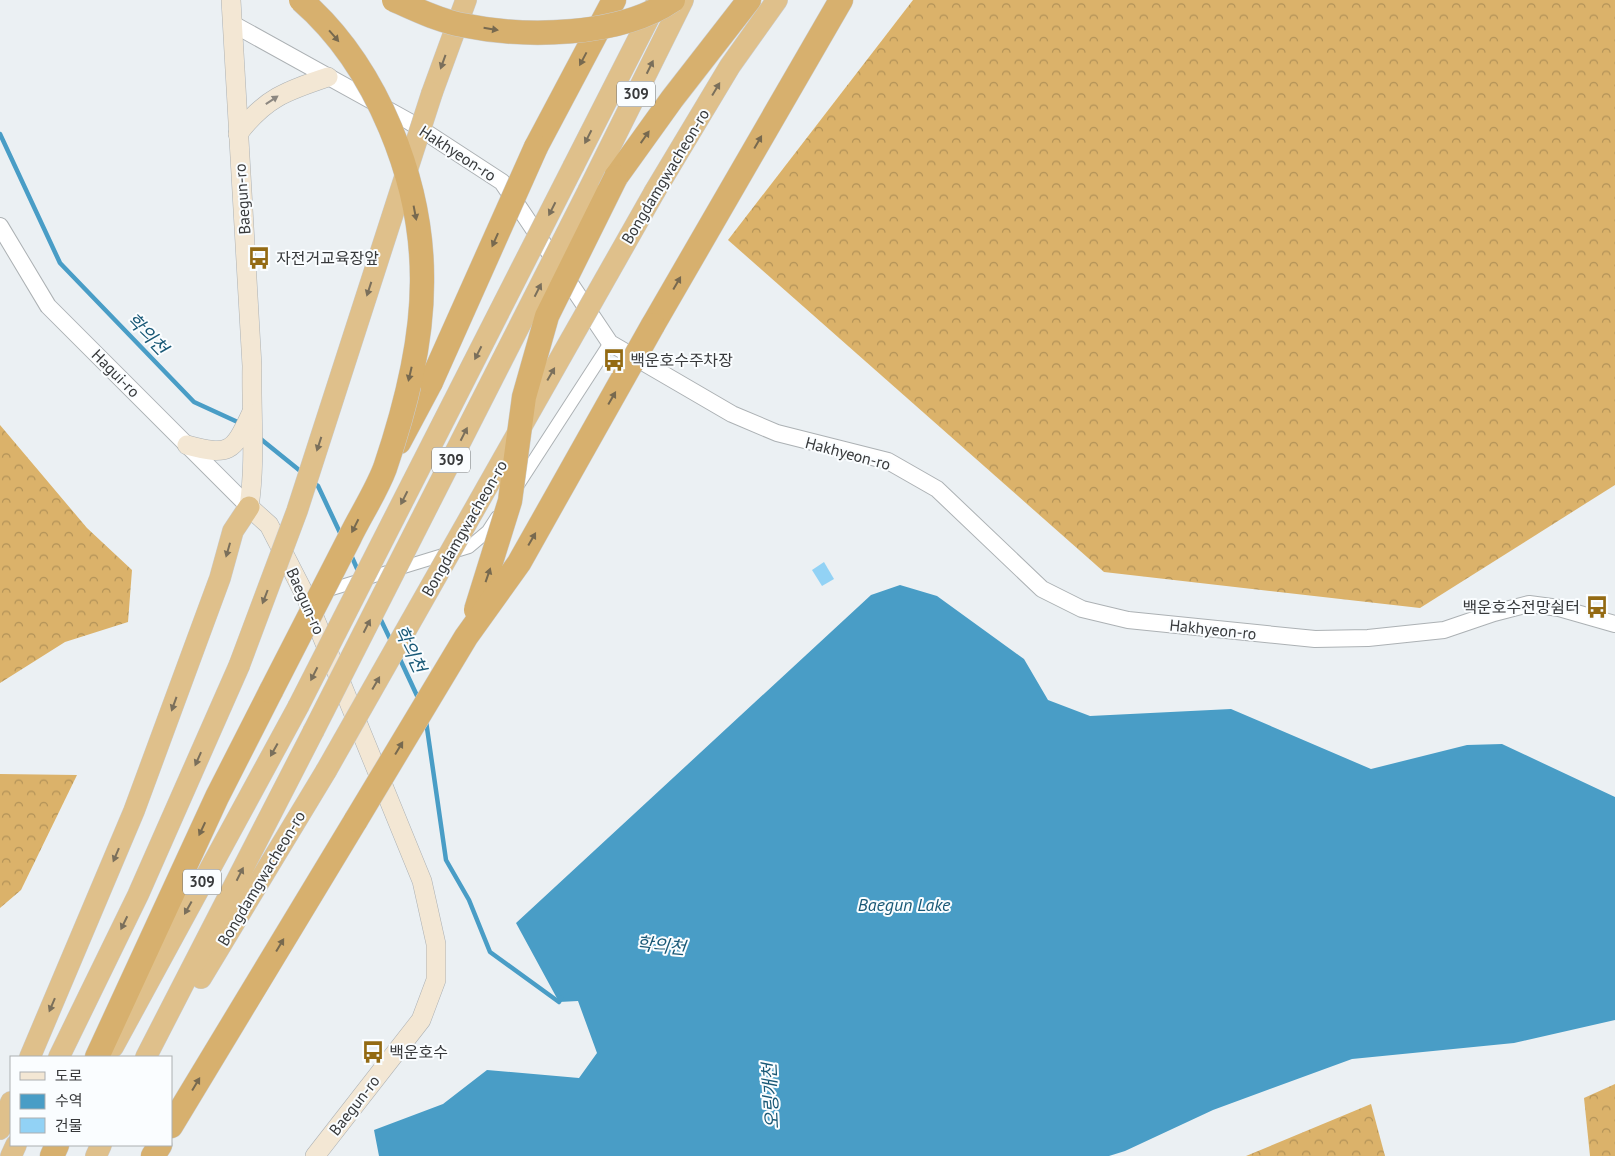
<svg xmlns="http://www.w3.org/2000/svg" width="1615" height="1156" font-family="'PT Sans','Noto Sans KR',sans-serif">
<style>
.forest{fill:url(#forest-crowns)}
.water{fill:#499dc6}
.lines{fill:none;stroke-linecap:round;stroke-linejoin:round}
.stream{stroke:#499dc6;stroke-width:4.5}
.building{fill:#92d2f5}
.minor-casing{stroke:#acb1b4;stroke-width:14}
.tertiary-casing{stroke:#acb1b4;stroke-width:18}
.secondary-casing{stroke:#acb1b4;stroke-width:20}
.trunk-casing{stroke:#cbcccc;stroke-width:22}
.motorway-casing{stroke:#cbcccc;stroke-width:25}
.minor{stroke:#fff;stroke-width:12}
.tertiary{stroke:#fff;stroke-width:16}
.secondary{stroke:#f3e7d4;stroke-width:19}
.trunk{stroke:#dfc08b;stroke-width:21}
.motorway{stroke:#d7b06e;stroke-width:24}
.trunk-bridge-casing{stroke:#cbcccc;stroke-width:22;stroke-linecap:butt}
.motorway-bridge-casing{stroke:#cbcccc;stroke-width:25;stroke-linecap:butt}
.trunk-bridge{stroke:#dfc08b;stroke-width:21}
.motorway-bridge{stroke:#d7b06e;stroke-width:24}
.oneway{fill:#77694f}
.oneway2{fill:#7a6f5b}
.oneway3{fill:#8c8780}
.labels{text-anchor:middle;stroke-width:4;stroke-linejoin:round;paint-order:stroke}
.shield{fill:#fafdff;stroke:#727476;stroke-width:1}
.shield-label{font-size:15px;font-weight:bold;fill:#37393b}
.street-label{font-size:16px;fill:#37393b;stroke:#fafdff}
.poi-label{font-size:16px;fill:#37393b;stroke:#fafdff;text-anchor:start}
.water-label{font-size:18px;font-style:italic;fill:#185876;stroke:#fafdff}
</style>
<defs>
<pattern id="forest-crowns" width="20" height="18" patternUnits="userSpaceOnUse" patternTransform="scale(1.25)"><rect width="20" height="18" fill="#dbb26a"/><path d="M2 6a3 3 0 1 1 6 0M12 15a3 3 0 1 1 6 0" fill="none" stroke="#b29258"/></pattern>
</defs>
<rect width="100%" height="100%" fill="#ebf0f3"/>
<g class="forest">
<polygon points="913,0 1615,0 1615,485 1420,608 1104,572 728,240"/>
<polygon points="0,425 87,528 132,570 128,622 65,642 0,683"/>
<polygon points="0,774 77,775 21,890 0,908"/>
<polygon points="1615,1084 1615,1156 1590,1156 1584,1098"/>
<polygon points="1371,1104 1385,1156 1246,1156"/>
</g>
<polygon class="water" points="900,585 937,596 1024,659 1048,700 1090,716 1231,709 1371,769 1467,745 1502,744 1615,797 1615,1020 1514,1043 1352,1059 1213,1110 1125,1151 1109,1156 379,1156 374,1130 443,1104 487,1070 579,1078 597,1053 578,1001 559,1002 516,923 871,595"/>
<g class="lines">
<g class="stream">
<polyline points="0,134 60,263 194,402 242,424"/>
<polyline points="257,436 304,474"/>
<polyline points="313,482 318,486 342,537"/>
<polyline points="351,555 359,573"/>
<polyline points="379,616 391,641"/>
<polyline points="399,657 419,700"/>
<polyline points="426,721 446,860 469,900 490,952 559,1002 561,998"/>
</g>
</g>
<polygon class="building" points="824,562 834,579 822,586 812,570"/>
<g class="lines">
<defs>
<g id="minor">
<polyline points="516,488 610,343"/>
<polyline points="322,592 469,547 488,531 497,517"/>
</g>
<g id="tertiary">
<polyline points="233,24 410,122 502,182 610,343 732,414 777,433 888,461 937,489 1042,589 1082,609 1128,620 1315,639 1368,638 1444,630 1494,613 1529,604 1559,608 1615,624"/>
<polyline points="0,226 48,306 249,507"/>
</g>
<g id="secondary">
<path d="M231,0L252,366C251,413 256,460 249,507L269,525L306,597L422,881L436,944V980L421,1020L315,1156"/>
<path d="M238,134C265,98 286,91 328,77"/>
<path d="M187,445C229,456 233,453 251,414"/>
</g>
<g id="trunk">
<polyline points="432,93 466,0"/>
<polyline points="574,165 657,2"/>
<polyline points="589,189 683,0"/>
<polyline points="655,191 730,66 777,0"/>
<polyline points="201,978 326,771"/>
<polyline points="113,1047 298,707"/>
<polyline points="30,1057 134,811 220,578 233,531 249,507"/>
<polyline points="59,1057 138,895 239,666"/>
<polyline points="146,1057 313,732"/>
<polyline points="0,1129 11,1102"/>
<polyline points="11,1156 16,1145"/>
<polyline points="96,1156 101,1145"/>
</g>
<g id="motorway">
<polyline points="536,147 614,0"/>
<polyline points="616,177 672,99 749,0"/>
<polyline points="653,325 841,0"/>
<polyline points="399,442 431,382"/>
<polyline points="97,1057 217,797 271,691"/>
<polyline points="171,1126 356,820"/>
<polyline points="52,1156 57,1145"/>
<polyline points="153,1156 160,1145"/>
</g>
</defs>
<use href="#minor" class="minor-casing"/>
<use href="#tertiary" class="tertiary-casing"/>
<use href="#secondary" class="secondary-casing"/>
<use href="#trunk" class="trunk-casing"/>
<use href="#motorway" class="motorway-casing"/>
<use href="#minor" class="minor"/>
<use href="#tertiary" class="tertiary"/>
<use href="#secondary" class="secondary"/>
<use href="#trunk" class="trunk"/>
<use href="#motorway" class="motorway"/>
<defs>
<g id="trunk-bridge">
<polyline points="239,666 297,511 432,93"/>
<polyline points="298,707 574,165"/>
<polyline points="313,732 589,189"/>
<polyline points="326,771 655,191"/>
</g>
<g id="motorway-bridge">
<path d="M394,0C416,9 439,21 462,25C525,38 619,37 673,0"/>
<polyline points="431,382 536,147"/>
<polyline points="476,610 510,501 524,397 547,316 616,177"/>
<path d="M271,691C297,641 323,590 349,539C360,516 376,492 385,468C405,409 422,345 422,282C423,182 377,66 301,0"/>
<polyline points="356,820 466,637 519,563 653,325"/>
</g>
</defs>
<use href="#trunk-bridge" class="trunk-bridge-casing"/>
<use href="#motorway-bridge" class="motorway-bridge-casing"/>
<use href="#trunk-bridge" class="trunk-bridge"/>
<use href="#motorway-bridge" class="motorway-bridge"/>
</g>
<defs><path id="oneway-solid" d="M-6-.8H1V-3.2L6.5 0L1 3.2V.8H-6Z" transform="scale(1.25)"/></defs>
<g class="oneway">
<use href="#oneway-solid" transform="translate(491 29) rotate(9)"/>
<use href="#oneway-solid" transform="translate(334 36) rotate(49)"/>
<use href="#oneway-solid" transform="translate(583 59) rotate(118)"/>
<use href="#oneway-solid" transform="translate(645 137) rotate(-55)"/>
<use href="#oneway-solid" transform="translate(758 142) rotate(-60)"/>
<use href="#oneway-solid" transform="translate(415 213) rotate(79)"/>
<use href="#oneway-solid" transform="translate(495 240) rotate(114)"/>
<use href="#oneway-solid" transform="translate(677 283) rotate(-60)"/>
<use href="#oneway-solid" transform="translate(410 374) rotate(103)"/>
<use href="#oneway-solid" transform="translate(612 398) rotate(-60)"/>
<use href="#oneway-solid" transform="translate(355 526) rotate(117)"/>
<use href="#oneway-solid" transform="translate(532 539) rotate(-60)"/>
<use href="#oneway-solid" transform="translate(488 575) rotate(-71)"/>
<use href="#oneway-solid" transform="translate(399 748) rotate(-59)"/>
<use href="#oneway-solid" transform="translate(202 829) rotate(115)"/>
<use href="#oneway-solid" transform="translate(280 945) rotate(-59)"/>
<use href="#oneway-solid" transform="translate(196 1084) rotate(-59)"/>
</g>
<g class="oneway2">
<use href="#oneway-solid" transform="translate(443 62) rotate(110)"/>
<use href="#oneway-solid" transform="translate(650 67) rotate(-64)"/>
<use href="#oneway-solid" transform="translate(716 89) rotate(-59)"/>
<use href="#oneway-solid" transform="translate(588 137) rotate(117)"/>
<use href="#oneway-solid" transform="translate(552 209) rotate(117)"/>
<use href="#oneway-solid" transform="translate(369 289) rotate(108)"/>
<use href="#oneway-solid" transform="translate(538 290) rotate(-63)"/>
<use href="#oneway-solid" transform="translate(478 353) rotate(117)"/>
<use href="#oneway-solid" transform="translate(551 374) rotate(-60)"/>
<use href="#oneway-solid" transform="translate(464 434) rotate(-63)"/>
<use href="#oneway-solid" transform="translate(319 444) rotate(108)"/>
<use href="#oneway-solid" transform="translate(404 498) rotate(117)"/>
<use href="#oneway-solid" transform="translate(228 550) rotate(106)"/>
<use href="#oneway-solid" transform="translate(265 597) rotate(111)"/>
<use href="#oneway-solid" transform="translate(367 626) rotate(-63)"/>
<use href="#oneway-solid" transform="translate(314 674) rotate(117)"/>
<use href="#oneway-solid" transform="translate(376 683) rotate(-60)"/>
<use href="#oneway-solid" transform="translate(174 704) rotate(110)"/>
<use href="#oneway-solid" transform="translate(274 750) rotate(119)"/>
<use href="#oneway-solid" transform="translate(198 759) rotate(114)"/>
<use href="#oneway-solid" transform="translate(116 855) rotate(113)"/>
<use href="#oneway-solid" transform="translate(240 874) rotate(-63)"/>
<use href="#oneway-solid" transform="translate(188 908) rotate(119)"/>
<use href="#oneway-solid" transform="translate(124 923) rotate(116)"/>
<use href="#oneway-solid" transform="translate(52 1005) rotate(113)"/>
</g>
<use class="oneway3" href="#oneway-solid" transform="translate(272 100) rotate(-34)"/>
<defs>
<symbol id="bus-bare" viewBox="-9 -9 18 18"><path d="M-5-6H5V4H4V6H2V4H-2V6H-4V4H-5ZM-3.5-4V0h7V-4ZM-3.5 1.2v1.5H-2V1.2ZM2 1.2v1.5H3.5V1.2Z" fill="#936a13" stroke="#fafdff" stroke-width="2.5" paint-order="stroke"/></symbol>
</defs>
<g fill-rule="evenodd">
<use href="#bus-bare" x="243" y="242" width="32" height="32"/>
<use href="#bus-bare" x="598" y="344" width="32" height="32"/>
<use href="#bus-bare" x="1581" y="591" width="32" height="32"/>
<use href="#bus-bare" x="357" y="1036" width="32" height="32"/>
</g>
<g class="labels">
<g class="shield">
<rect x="617" y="81.5" width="38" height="25" rx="4"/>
<rect x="432" y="447.5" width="38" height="25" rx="4"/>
<rect x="183" y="869.5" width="38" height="25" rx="4"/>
</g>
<g class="shield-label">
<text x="636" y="99">309</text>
<text x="451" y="465">309</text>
<text x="202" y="887">309</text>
</g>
<g class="street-label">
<text transform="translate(458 153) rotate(33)" y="6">Hakhyeon-ro</text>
<text transform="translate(665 176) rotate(-59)" y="6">Bongdamgwacheon-ro</text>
<text transform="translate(242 199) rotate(-94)" y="6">Baegun-ro</text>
<text transform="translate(116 373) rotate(45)" y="6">Hagui-ro</text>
<text transform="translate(848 453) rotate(15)" y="6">Hakhyeon-ro</text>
<text transform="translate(464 528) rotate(-60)" y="6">Bongdamgwacheon-ro</text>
<text transform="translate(306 601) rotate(66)" y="6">Baegun-ro</text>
<text transform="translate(1213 629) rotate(6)" y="6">Hakhyeon-ro</text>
<text transform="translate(261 878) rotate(-59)" y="6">Bongdamgwacheon-ro</text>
<text transform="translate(354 1105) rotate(-52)" y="6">Baegun-ro</text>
</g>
<g class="poi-label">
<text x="276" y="264">자전거교육장앞</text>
<text x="630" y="366">백운호수주차장</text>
<text x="1580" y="613" text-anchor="end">백운호수전망쉼터</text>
<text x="389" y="1058">백운호수</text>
</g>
<g class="water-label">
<text transform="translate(147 334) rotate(46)" y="6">학의천</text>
<text transform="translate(410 649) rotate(65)" y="6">학의천</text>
<text x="904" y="911">Baegun Lake</text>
<text transform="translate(661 946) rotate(6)" y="6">학의천</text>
<text transform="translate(771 1096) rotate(-93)" y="6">오링개천</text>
</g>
</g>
<rect x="10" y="1056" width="162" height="90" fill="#fafdff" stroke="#acafb1"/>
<rect x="20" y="1072" width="25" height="8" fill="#f3e7d4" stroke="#acafb1"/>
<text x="55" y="1081" font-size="15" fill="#37393b">도로</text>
<rect x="20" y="1094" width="25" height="15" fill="#499dc6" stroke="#acafb1"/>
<text x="55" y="1106" font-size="15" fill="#37393b">수역</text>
<rect x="20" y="1118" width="25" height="15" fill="#92d2f5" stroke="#acafb1"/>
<text x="55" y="1131" font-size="15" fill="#37393b">건물</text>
</svg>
